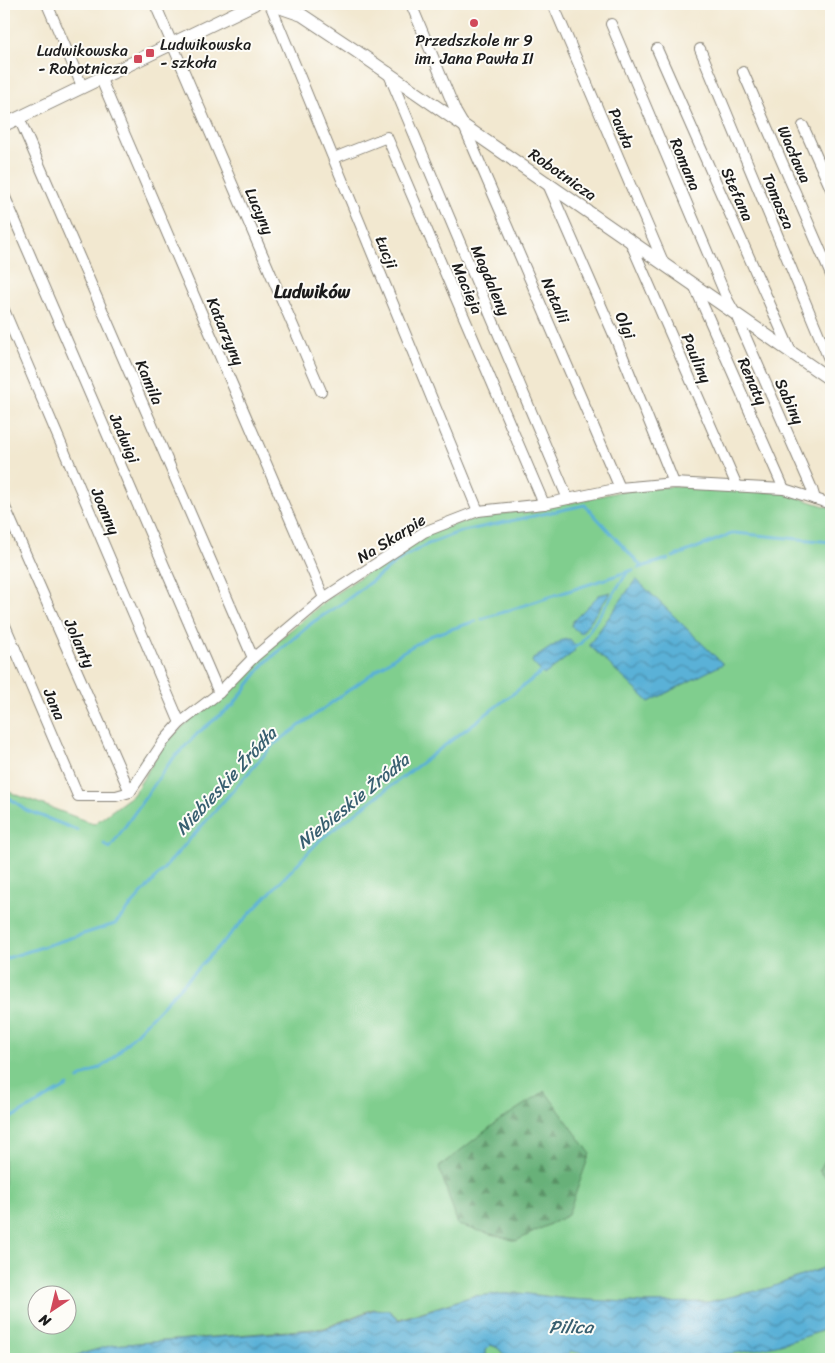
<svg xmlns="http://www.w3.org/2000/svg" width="835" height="1363" font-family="Sriracha,sans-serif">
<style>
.grass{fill:#80ce8e;stroke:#4e7555;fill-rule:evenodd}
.forest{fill:url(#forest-firs);stroke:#42664a}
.water{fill:url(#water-waves);stroke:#3b667a}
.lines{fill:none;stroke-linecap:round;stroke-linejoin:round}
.stream{stroke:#5ab1d7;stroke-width:3}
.minor-casing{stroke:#878276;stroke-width:12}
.tertiary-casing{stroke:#878276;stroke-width:14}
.minor{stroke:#fff;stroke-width:10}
.tertiary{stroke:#fff;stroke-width:12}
.poi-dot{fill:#d1495b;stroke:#fdfcf7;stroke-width:2}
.labels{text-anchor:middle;stroke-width:4;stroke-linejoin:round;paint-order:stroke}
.poi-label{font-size:16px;fill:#1c1c1c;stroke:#fdfcf7}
.street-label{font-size:16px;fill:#1c1c1c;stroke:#fdfcf7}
.neighbourhood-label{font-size:18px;font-weight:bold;fill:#1c1c1c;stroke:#fdfcf7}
.water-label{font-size:18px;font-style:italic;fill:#385f70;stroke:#fdfcf7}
</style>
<defs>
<pattern id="forest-firs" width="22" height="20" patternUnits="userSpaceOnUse" patternTransform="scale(1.25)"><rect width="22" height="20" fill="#68b179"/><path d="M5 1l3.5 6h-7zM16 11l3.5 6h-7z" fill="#558f62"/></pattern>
<pattern id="water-waves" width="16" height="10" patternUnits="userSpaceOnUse" patternTransform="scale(1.25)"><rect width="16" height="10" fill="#5ab1d7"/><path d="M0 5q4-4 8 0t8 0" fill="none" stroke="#4a8fae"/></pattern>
</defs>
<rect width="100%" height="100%" fill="#fdfcf7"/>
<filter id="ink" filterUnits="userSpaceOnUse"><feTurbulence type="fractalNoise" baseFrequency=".02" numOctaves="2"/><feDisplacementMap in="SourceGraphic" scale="10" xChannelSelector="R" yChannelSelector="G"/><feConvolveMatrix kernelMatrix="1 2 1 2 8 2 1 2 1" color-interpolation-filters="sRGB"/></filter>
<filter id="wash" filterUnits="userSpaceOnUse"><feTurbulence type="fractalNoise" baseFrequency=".0096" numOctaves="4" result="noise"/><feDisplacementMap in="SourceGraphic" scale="20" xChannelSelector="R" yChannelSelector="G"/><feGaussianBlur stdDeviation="1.12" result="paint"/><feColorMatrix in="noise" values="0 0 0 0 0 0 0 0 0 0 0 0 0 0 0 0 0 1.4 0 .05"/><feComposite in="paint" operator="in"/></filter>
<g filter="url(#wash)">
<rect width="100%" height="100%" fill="#f2e8d0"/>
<g class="grass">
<path d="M677,486L784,493L831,508V1265L769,1288L708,1302L647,1303L569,1299L519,1293L473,1296L399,1319L388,1310L373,1309L324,1328L113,1345L63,1359H4V790L94,824L133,795L165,743L256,659L329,598L414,541L441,528L482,517L570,503L622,491ZM38,1296H68V1326H38Z"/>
<path d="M831,1327V1359H567L570,1350C587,1355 605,1356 623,1357C695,1362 764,1353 831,1327Z"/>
<polygon points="491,1345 498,1348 508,1359 477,1359 486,1356 486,1350"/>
</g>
<g class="forest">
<polygon points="545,1091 590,1153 568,1215 516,1241 458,1225 439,1167 497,1122"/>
<polygon points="831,1150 831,1182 819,1171"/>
</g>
<g class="water">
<polygon points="636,579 723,664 649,702 589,645"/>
<polygon points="611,592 581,634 571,626 573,621 599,595"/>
<polygon points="570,639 575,646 574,652 544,675 532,662 533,659 562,640"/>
<path d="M831,1265V1327C766,1354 694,1362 623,1357C605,1356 588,1355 570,1351L567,1359H508L498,1348L491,1345L486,1350V1356L477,1359H63L113,1345L324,1329L373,1310H388L399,1320L473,1296L519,1293L569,1299L647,1303L708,1302L769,1288Z"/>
</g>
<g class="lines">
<g class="stream">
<polyline points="673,557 734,533 831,542"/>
<polyline points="638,568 668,559"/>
<polyline points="482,619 633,570"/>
<polyline points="572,649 581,643 627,573"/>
<polyline points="4,794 26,810 77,830"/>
<polyline points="104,844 110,848 170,762 199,732 233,705 265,663 313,622 344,602 402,558 428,544 459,532 585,505 642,567"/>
<polyline points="4,959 115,924 273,745 399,654 430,636 476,621"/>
<polyline points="78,1079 108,1063 321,839 543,671"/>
<polyline points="4,1122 68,1086"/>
</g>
</g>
</g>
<g filter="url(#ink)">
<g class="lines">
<defs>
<g id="minor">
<polyline points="47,4 82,86"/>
<polyline points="155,4 321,391"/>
<polyline points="270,4 478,511"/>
<polyline points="411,4 456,112 463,124 620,488"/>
<polyline points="553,4 664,264"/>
<polyline points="611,24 728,301 736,315 812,489 815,499"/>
<polyline points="657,49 791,352"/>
<polyline points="700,49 831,364"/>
<polyline points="388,72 568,499"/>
<polyline points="743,72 831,275"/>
<polyline points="100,77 324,598"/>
<polyline points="19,118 253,658"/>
<polyline points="803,126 831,189"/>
<polyline points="334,158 387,137 544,504"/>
<polyline points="547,182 617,342 674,483"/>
<polyline points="4,195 219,693"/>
<polyline points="630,241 737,486"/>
<polyline points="694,285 784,489"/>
<polyline points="4,310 180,723"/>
<polyline points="4,505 130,792"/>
<polyline points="4,623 78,796 116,796 130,792 164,741 180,723 219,693 253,658 324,598 424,532 478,511 544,504 620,488 674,483 784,489 831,504"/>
<polyline points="4,654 15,649"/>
</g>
<g id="tertiary">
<polyline points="270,4 302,15 356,51 831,380"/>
<polyline points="4,125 254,4"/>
</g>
</defs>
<use href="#minor" class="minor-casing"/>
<use href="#tertiary" class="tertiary-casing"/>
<use href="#minor" class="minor"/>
<use href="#tertiary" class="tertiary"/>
</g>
</g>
<g class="poi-dot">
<circle cx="474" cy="23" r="5"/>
<rect x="145" y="48" width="10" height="10" rx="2.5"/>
<rect x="133" y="54" width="10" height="10" rx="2.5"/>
</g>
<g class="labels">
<g class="poi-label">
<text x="474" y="46">Przedszkole nr 9<tspan x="474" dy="18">im. Jana Pawła II</tspan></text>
<text x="160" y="50" text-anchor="start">Ludwikowska<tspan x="160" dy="18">- szkoła</tspan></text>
<text x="128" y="56" text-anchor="end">Ludwikowska<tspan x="128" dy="18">- Robotnicza</tspan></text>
</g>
<g class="street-label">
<text transform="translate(622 128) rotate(67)" y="6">Pawła</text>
<text transform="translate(795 154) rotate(66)" y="6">Wacława</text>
<text transform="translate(686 164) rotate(67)" y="6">Romana</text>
<text transform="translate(563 174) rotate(35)" y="6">Robotnicza</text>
<text transform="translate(738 194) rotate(66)" y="6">Stefana</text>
<text transform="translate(779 201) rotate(67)" y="6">Tomasza</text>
<text transform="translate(260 211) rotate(67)" y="6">Lucyny</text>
<text transform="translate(387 252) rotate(68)" y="6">Łucji</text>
<text transform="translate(491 280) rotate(67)" y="6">Magdaleny</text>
<text transform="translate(468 288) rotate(67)" y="6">Macieja</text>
<text transform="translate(556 300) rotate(67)" y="6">Natalii</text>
<text transform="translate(626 325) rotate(67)" y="6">Olgi</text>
<text transform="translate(226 331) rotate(67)" y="6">Katarzyny</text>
<text transform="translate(697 358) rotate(67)" y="6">Pauliny</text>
<text transform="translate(753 381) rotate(66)" y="6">Renaty</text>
<text transform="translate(150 382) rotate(67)" y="6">Kamila</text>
<text transform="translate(790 401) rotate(66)" y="6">Sabiny</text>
<text transform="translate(125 438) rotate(67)" y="6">Jadwigi</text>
<text transform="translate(106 511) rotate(67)" y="6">Joanny</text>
<text transform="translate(391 538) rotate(-32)" y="6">Na Skarpie</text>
<text transform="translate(80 643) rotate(66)" y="6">Jolanty</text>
<text transform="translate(55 704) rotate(67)" y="6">Jana</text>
</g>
<g class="neighbourhood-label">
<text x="312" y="298">Ludwików</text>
</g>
<g class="water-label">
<text transform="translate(226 781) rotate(-47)" y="6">Niebieskie Źródła</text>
<text transform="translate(353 801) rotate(-39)" y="6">Niebieskie Żródła</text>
<text x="571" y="1333">Pilica</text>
</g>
</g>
<rect width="835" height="1363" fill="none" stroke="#fdfcf7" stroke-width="20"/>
<g transform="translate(52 1310) rotate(215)"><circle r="24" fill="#fdfcf7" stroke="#a3a29f"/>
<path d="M0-4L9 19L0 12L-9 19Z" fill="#d1495b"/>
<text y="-8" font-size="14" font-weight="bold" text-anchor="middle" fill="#1c1c1c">N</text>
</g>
</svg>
